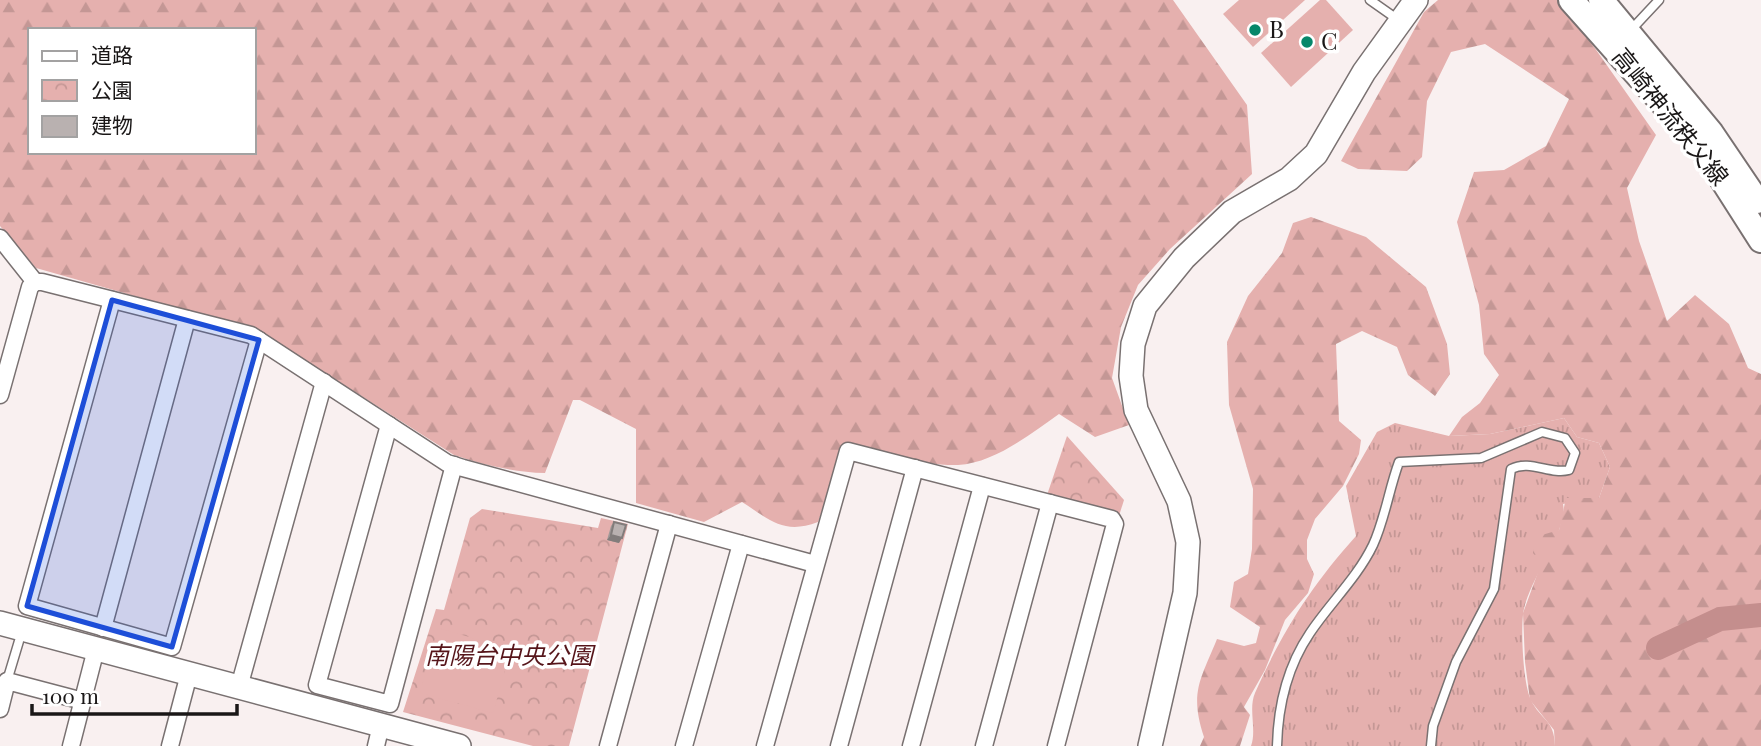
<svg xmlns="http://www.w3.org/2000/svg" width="1761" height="746" font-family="'Playfair Display','Noto Sans JP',serif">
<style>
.grass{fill:url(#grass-tufts)}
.forest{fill:url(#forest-firs);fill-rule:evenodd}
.park{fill:url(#park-crowns)}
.pitch{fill:#e5b0ae}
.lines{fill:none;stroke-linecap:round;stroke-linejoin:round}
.river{stroke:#c48e8d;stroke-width:24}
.lane-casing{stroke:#797171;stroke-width:11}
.street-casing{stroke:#797171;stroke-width:19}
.secondary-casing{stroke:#797171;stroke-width:26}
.primary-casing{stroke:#797171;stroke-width:28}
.lane{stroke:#fff;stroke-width:8}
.street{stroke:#fff;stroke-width:16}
.secondary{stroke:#fff;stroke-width:23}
.primary{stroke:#fff;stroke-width:24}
.wall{fill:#9f9897}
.shaded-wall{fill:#827c7b}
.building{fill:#b9b1b0;stroke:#827c7b;stroke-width:2}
.marked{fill:#1d4ed8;fill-opacity:0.2;stroke:#1d4ed8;stroke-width:5;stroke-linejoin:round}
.poi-dot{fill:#06876a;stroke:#fff;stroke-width:2.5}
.labels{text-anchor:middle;stroke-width:7;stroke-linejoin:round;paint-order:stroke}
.poi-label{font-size:24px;fill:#1a1717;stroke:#fff;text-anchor:start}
.street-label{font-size:24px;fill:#1a1717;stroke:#fff}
.park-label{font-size:24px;font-style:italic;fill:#56151a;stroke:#fff}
</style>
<defs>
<pattern id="grass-tufts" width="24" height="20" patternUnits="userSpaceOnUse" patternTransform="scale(1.75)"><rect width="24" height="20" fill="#e5b0ae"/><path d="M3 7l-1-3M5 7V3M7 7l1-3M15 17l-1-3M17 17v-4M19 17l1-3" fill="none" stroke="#c49795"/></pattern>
<pattern id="forest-firs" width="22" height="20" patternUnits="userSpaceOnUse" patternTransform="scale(1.75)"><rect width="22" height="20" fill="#e5b0ae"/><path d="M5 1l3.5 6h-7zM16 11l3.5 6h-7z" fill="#c49795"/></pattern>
<pattern id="park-crowns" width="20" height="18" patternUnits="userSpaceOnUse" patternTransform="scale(1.75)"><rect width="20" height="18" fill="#e5b0ae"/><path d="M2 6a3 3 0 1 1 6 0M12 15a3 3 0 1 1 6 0" fill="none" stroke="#c49795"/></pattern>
</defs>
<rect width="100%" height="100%" fill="#f9f0f0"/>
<path class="grass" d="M1564,418L1577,437L1599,443L1610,467L1599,498L1563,504C1569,531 1526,583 1523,615C1521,633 1523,684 1531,700C1541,721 1554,718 1555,746H1251C1257,730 1248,709 1255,693C1282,632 1311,586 1356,536L1346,486L1377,432L1395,423L1449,436L1490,434Z"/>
<g class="forest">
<path d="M0,0H1173L1247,105L1252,174L1170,249L1138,285L1121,327L1112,378L1129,425L1095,437L1059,414C1030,434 995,463 958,465C922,466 882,451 847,443L818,522C784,535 770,520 742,502L704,522L636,503V429L580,400H573L545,473C513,472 484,465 454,455L261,332L36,268L0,226ZM30,30H254V152H30Z"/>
<polygon points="1438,0 1557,0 1568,10 1656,135 1627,188 1639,241 1667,321 1695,295 1729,324 1748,368 1761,374 1761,746 1555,746 1554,730 1530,700 1525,662 1523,613 1541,564 1533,553 1535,537 1559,530 1566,498 1599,498 1610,467 1599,443 1577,437 1564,418 1490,434 1449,436 1462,417 1480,403 1499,375 1484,354 1479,305 1457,222 1474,172 1504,170 1546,146 1569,99 1485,44 1451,52 1427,101 1422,157 1407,171 1358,169 1341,161 1424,12"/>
<path d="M1311,217L1366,237L1426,287L1447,344L1450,374L1435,396L1408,375L1397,347L1362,331L1336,344L1339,421L1361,440L1359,454L1343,486L1315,519L1307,540V559L1314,574L1308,593L1285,620L1265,670L1244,707L1250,715L1240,746H1200L1204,737C1189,692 1201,679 1217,639L1244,646L1256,643L1260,627L1230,607L1234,582L1248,574L1252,549L1253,489L1229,405L1227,342L1248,296L1282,253L1293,223Z"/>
</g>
<g class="park">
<polygon points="1067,436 1124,500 1118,519 1046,498"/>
<polygon points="482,509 598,528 601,518 628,524 569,746 533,746 403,712 436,609 444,610 470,518"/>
</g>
<g class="pitch">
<polygon points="1239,0 1305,0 1253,47 1223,14"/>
<polygon points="1320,0 1326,0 1353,30 1291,87 1261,53"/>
<polygon points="438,628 511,649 493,713 420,693"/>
</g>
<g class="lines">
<polyline class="river" points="1658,648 1720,619 1761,615"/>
<defs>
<g id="lane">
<polyline points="1370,0 1397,19"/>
<polyline points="1630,31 1659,0"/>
<polyline points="7,681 19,641"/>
<path d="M1277,746C1278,706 1287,667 1310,633C1330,603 1357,578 1373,545C1385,519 1389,489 1399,462L1481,458L1542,432L1565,438L1575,453L1569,470C1550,475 1530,459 1511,469L1494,589L1456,662L1433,726L1431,746"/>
</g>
<g id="street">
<polyline points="0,238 35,282"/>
<polyline points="112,300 27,606 172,647 259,340"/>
<polyline points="0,395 30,287 35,282 42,282 251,335 447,463 463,468 815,564"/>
<polyline points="389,425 317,685 390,704 454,465"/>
<polyline points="103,628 187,319"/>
<polyline points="239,687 324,382"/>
<polyline points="0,709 7,681 83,701"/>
<polyline points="71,746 96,649"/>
<polyline points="170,746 189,674"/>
<polyline points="376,746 381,725"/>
<polyline points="608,746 669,524"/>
<polyline points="684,746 741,544"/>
<polyline points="765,746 848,451 1112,519 1115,524 1056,746"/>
<polyline points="839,746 915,468"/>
<polyline points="911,746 982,486"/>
<polyline points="984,746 1050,503"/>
</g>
<g id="secondary">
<polyline points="0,623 459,746"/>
<polyline points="1150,746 1185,593 1188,542 1179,501 1136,410 1131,376 1133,344 1145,306 1184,258 1232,212 1289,179 1316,154 1364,72 1416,0"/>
</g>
<g id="primary">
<polyline points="1571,0 1701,146 1761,240"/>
<polyline points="1601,0 1711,133 1757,201"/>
</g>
</defs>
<use href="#lane" class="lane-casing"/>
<use href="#street" class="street-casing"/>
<use href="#secondary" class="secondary-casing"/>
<use href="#primary" class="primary-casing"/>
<use href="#lane" class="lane"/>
<use href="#street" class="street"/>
<use href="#secondary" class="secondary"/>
<use href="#primary" class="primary"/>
</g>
<polygon class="wall" points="614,522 619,543 607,540 611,526"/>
<polygon class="shaded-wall" points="611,535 622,538 619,543 607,540"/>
<polygon class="building" points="614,522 626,525 622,538 611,535"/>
<path class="marked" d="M112,300L259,340L172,647L27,606Z"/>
<g class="poi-dot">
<circle cx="1255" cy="30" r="7"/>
<circle cx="1307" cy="42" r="7"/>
</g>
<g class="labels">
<g class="poi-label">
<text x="1269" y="38">B</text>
<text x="1321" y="50">C</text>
</g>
<g class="street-label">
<text transform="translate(1670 117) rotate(51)" y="8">高崎神流秩父線</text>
</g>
<g class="park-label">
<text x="509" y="664">南陽台中央公園</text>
</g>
</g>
<rect x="28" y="28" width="228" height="126" fill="#ffffff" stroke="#a3a2a2" stroke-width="2"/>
<rect x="42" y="51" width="35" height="10" fill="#ffffff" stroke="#a3a2a2" stroke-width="2"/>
<text x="91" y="63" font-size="21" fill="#1a1717">道路</text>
<rect x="42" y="80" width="35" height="21" fill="url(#park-crowns)" stroke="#a3a2a2" stroke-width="2"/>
<text x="91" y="98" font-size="21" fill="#1a1717">公園</text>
<rect x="42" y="116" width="35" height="21" fill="#b9b1b0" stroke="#a3a2a2" stroke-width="2"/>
<text x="91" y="133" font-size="21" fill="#1a1717">建物</text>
<path d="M32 704v10h205v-10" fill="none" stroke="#1a1717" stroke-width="3.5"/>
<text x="42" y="704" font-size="21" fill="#1a1717" stroke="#ffffff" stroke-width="5" paint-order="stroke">100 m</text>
</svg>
